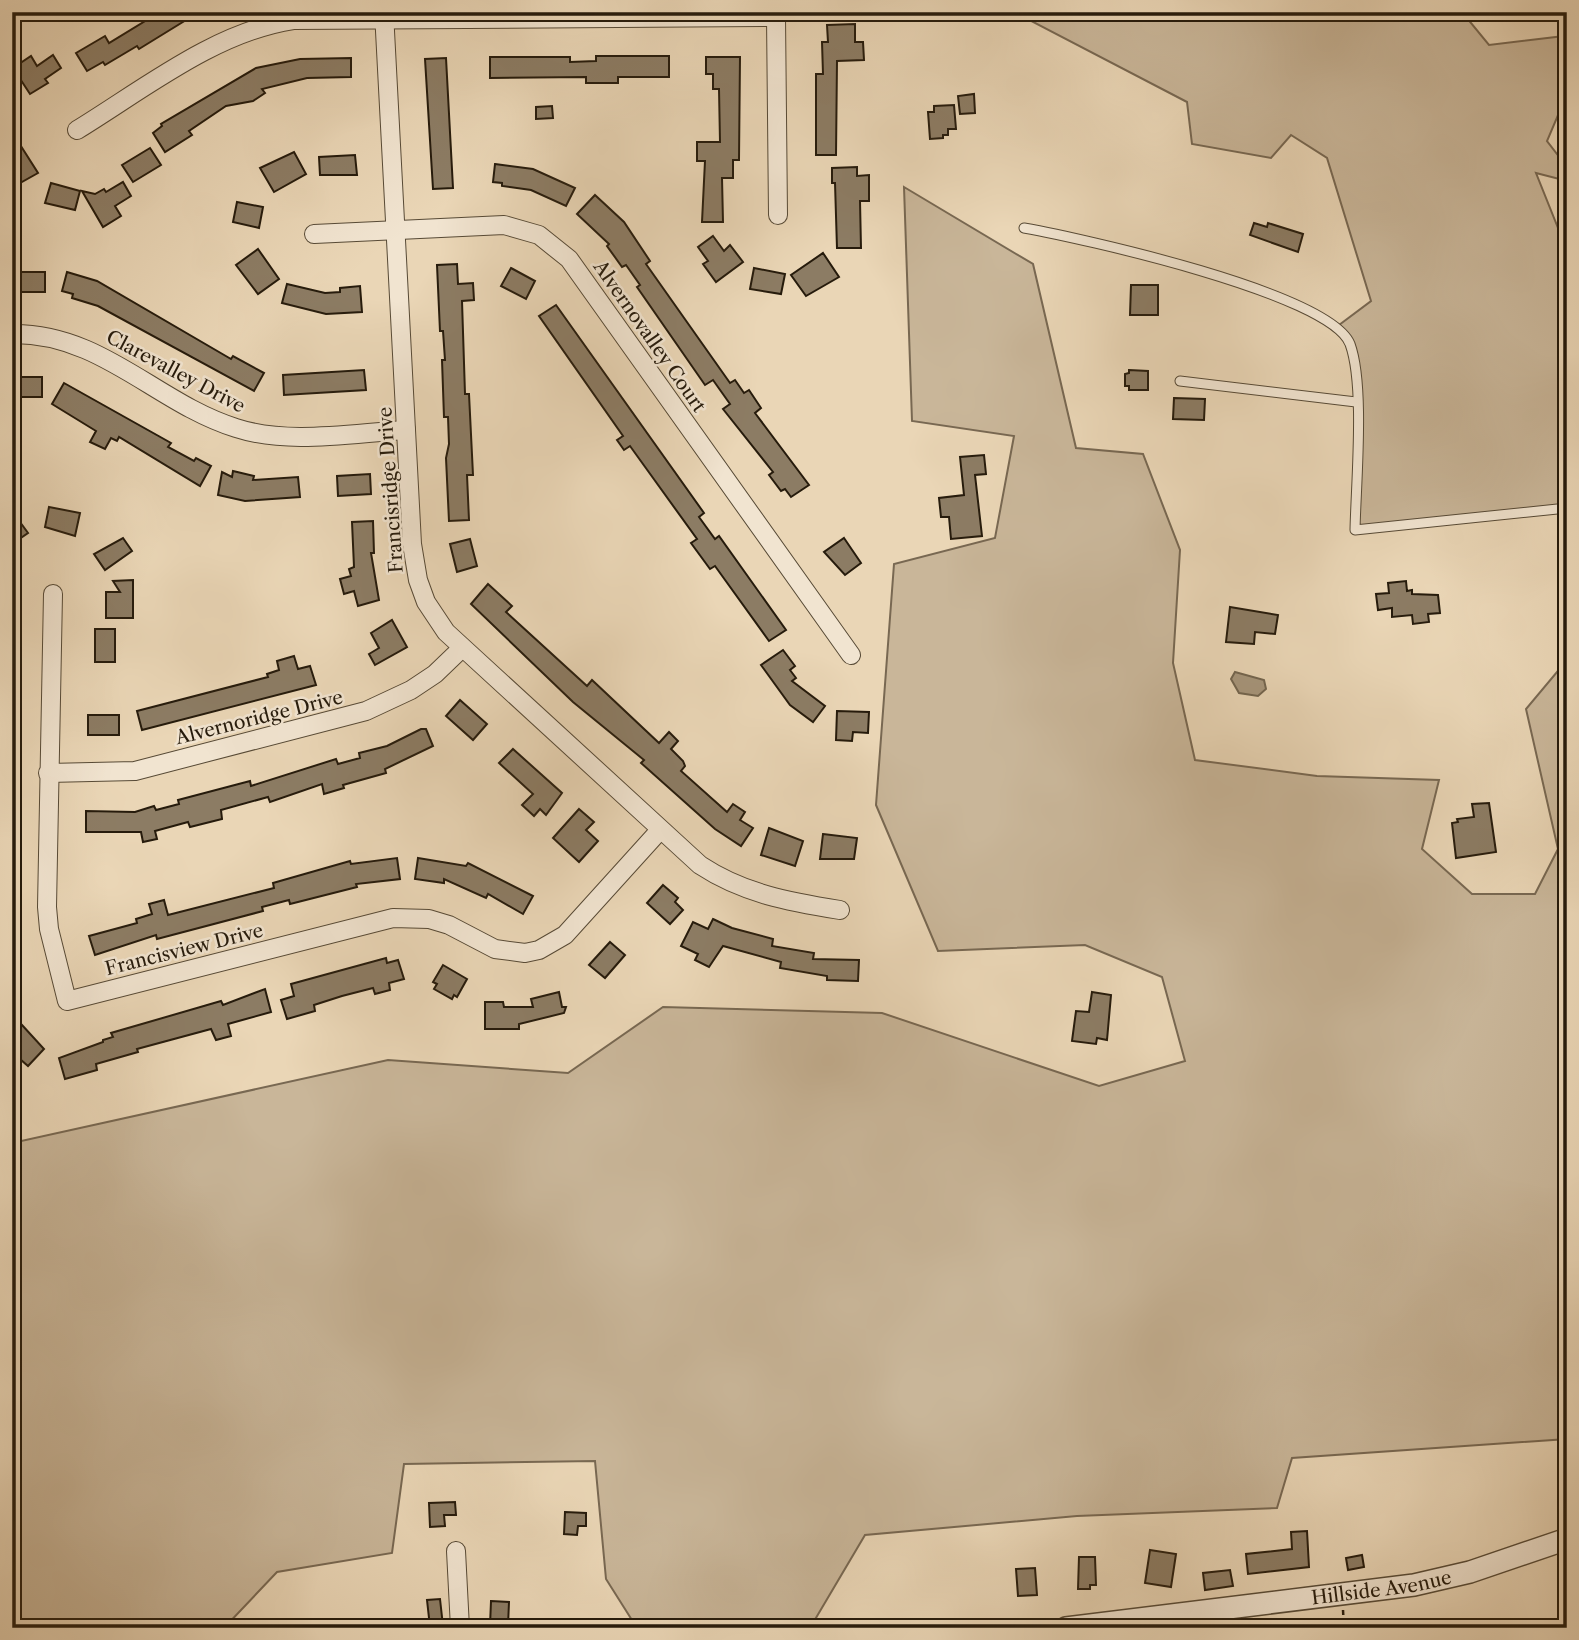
<svg xmlns="http://www.w3.org/2000/svg" width="1579" height="1640" font-family="'Libre Caslon Text',serif">
<style>
.green{fill:#c9b699;stroke:#786852;stroke-width:2}
.water{fill:#a7967c;stroke:#73654f;stroke-width:2}
.building{fill:#8c7c64;stroke:#261b0c;stroke-width:2}
.lines{fill:none;stroke-linecap:round;stroke-linejoin:round}
.service-casing{stroke:#574a36;stroke-width:11}
.minor-casing{stroke:#574a36;stroke-width:20}
.tertiary-casing{stroke:#574a36;stroke-width:24}
.path{stroke:#261b0c;stroke-width:2.5;stroke-dasharray:5 3.5;stroke-linecap:butt}
.service{stroke:#f1e4d0;stroke-width:9}
.minor{stroke:#f1e4d0;stroke-width:18}
.tertiary{stroke:#f1e4d0;stroke-width:21}
.labels{text-anchor:middle;stroke-width:5;stroke-linejoin:round;paint-order:stroke}
.street-label{font-size:19px;fill:#261b0c;stroke:#f1e4d0}
</style>
<rect width="100%" height="100%" fill="#ead6b6"/>
<filter id="stains"><feTurbulence type="fractalNoise" baseFrequency=".00286" numOctaves="4"/><feColorMatrix values="0 0 0 0 .2 0 0 0 0 .09 0 0 0 0 .02 0 0 0 .5 -.17"/></filter>
<radialGradient id="worn" r=".72"><stop offset=".6" stop-color="#630" stop-opacity="0"/><stop offset="1" stop-color="#630" stop-opacity=".3"/></radialGradient>
<g class="green">
<polygon points="1060,12 1462,12 1489,45 1564,36 1567,33 1567,94 1547,141 1567,167 1567,181 1536,173 1564,243 1567,508 1355,530 1357,368 1349,341 1335,328 1371,301 1327,158 1291,135 1271,158 1192,144 1187,102 1033,22"/>
<polygon points="904,187 1033,264 1076,448 1143,454 1180,550 1173,663 1195,760 1317,776 1439,780 1422,849 1472,894 1535,894 1558,849 1526,709 1567,660 1567,1439 1292,1458 1277,1508 1077,1516 865,1535 810,1628 637,1628 606,1579 595,1461 404,1464 392,1553 277,1572 224,1628 12,1628 12,1143 388,1060 568,1073 663,1007 882,1013 1099,1086 1185,1061 1162,977 1085,945 938,951 876,805 894,564 995,538 1014,436 912,421"/>
</g>
<polygon class="water" points="1235,672 1264,680 1266,689 1258,696 1239,693 1231,679"/>
<g class="building">
<polygon points="160,12 199,12 139,49 137,46 105,65 103,62 87,71 76,53 105,36 109,43"/>
<polygon points="855,24 855,42 863,42 864,60 837,61 836,155 816,155 816,74 823,74 822,42 828,42 827,25"/>
<polygon points="53,55 61,68 45,79 48,83 30,94 13,68 31,56 37,66"/>
<polygon points="596,56 669,56 669,77 618,77 618,83 586,83 586,77 490,78 490,57 570,57 570,62 596,61"/>
<polygon points="706,57 740,57 739,160 733,160 733,178 722,178 723,222 702,222 705,161 697,161 697,142 720,142 719,89 713,89 713,74 706,74"/>
<polygon points="351,58 351,77 307,78 262,89 265,93 253,101 226,106 189,131 192,135 165,152 153,133 162,126 161,124 256,68 300,59"/>
<polygon points="446,58 453,188 433,189 425,59"/>
<polygon points="974,94 975,113 960,114 958,96"/>
<polygon points="954,105 956,129 948,129 948,135 943,135 943,138 930,139 928,112 934,112 934,106"/>
<polygon points="552,106 553,118 536,119 536,107"/>
<polygon points="12,132 38,173 20,183 12,176"/>
<polygon points="150,148 161,165 133,182 122,165"/>
<polygon points="294,152 306,174 274,192 260,168"/>
<polygon points="355,155 357,175 320,175 319,157"/>
<polygon points="495,164 533,169 575,188 566,206 531,190 502,186 502,183 493,182"/>
<polygon points="857,167 857,176 869,175 869,201 860,201 861,248 837,248 835,183 832,183 832,168"/>
<polygon points="123,182 131,196 115,206 121,216 103,227 82,191 95,194 104,189 106,192"/>
<polygon points="51,183 80,191 75,210 45,203"/>
<polygon points="595,195 624,222 650,261 646,264 730,383 735,380 744,393 749,390 761,408 755,413 809,485 791,497 785,489 781,491 769,475 773,472 723,409 730,404 713,380 705,385 637,287 640,285 626,265 622,267 607,246 609,244 577,214"/>
<polygon points="237,202 263,207 259,228 233,222"/>
<polygon points="1254,223 1267,227 1268,223 1303,234 1298,252 1250,235"/>
<polygon points="713,236 724,251 730,245 743,262 716,282 703,264 708,261 698,247"/>
<polygon points="258,249 279,279 258,294 236,265"/>
<polygon points="823,253 839,277 806,296 791,275"/>
<polygon points="457,264 458,284 473,283 474,300 462,301 465,394 469,394 473,475 467,475 469,520 449,521 446,458 449,444 448,417 444,417 442,360 445,360 443,331 440,331 437,265"/>
<polygon points="511,268 535,281 526,299 501,286"/>
<polygon points="754,268 785,274 781,294 750,289"/>
<rect x="14" y="272" width="31" height="20"/>
<polygon points="67,272 97,281 231,359 233,356 264,373 254,391 98,306 72,298 73,294 62,291"/>
<polygon points="287,284 325,293 340,292 340,288 360,286 362,312 326,314 282,303"/>
<polygon points="1131,285 1158,285 1158,315 1130,315"/>
<polygon points="556,305 704,513 699,517 715,539 719,536 786,630 769,641 715,566 710,569 691,543 697,539 630,446 624,450 617,440 623,436 539,316"/>
<polygon points="364,370 366,390 284,395 283,375"/>
<polygon points="1129,370 1148,371 1148,390 1129,390 1129,386 1125,386 1125,374 1129,373"/>
<rect x="14" y="377" width="28" height="20"/>
<polygon points="64,383 171,443 168,447 194,461 196,458 211,466 200,486 119,437 117,441 111,438 105,449 90,442 96,431 52,404"/>
<polygon points="1174,398 1205,399 1204,420 1173,419"/>
<polygon points="984,455 986,474 975,475 982,536 951,539 949,517 941,517 939,498 964,495 960,457"/>
<polygon points="233,471 254,476 253,480 298,477 300,497 245,501 218,495 222,472 232,477"/>
<polygon points="370,474 371,494 338,496 337,476"/>
<polygon points="49,507 80,513 75,536 45,527"/>
<polygon points="12,511 28,533 12,544"/>
<polygon points="373,521 374,553 371,553 379,600 358,606 354,591 344,594 340,579 351,576 349,569 354,567 352,522"/>
<polygon points="123,538 132,551 105,570 94,554"/>
<polygon points="844,538 861,563 845,575 824,552"/>
<polygon points="470,539 477,566 457,572 450,544"/>
<polygon points="133,580 133,618 106,618 106,592 120,592 113,581"/>
<polygon points="1406,581 1407,591 1412,590 1412,594 1438,595 1440,613 1428,614 1429,622 1413,624 1412,615 1392,617 1392,608 1378,610 1376,594 1389,593 1388,583"/>
<polygon points="488,584 512,606 506,612 587,686 592,680 659,743 669,732 678,741 671,749 683,761 685,766 681,771 727,812 733,804 745,812 740,820 753,828 741,846 715,829 641,763 644,760 573,702 471,604"/>
<polygon points="1230,607 1278,615 1275,634 1255,632 1254,644 1226,642"/>
<polygon points="392,620 407,647 375,665 369,654 379,648 371,633"/>
<rect x="95" y="629" width="20" height="33"/>
<polygon points="783,650 795,666 790,670 796,678 792,681 825,706 813,722 790,705 761,665"/>
<polygon points="294,656 298,669 310,666 316,685 142,730 137,711 268,677 267,674 279,670 277,661"/>
<polygon points="460,700 487,724 473,740 446,716"/>
<polygon points="837,711 869,712 868,733 853,732 852,741 836,740"/>
<rect x="88" y="715" width="31" height="20"/>
<polygon points="421,729 426,729 433,746 385,769 386,773 343,785 344,788 324,794 322,784 270,802 268,797 221,810 222,819 190,827 188,822 155,831 157,839 143,842 141,832 86,832 86,811 135,812 154,806 156,810 179,804 178,800 250,781 251,786 336,759 338,764 360,758 359,753 387,746"/>
<polygon points="513,749 562,793 546,815 540,809 534,816 522,805 533,794 499,763"/>
<polygon points="1489,803 1496,852 1456,858 1452,823 1458,822 1457,819 1474,817 1472,804"/>
<polygon points="579,809 594,822 586,830 598,841 579,862 553,838"/>
<polygon points="769,828 803,841 795,866 761,855"/>
<polygon points="823,834 857,838 854,859 820,859"/>
<polygon points="397,858 400,879 356,884 357,887 290,904 289,900 262,907 263,911 157,939 156,935 95,955 89,936 137,923 136,919 152,914 149,904 164,900 168,915 274,888 273,883 350,861 351,864"/>
<polygon points="418,858 466,866 468,863 533,896 523,914 488,894 486,898 444,879 444,883 415,879"/>
<polygon points="663,885 678,898 675,902 683,910 670,924 647,903"/>
<polygon points="713,919 732,928 773,939 772,946 814,953 813,959 859,960 858,981 827,980 827,976 780,968 781,962 723,946 709,967 695,960 698,954 681,946 693,922 708,929"/>
<polygon points="610,942 625,955 605,978 589,965"/>
<polygon points="386,958 387,963 398,960 404,979 389,983 390,990 375,994 373,988 342,996 314,1005 315,1011 287,1019 281,1000 294,996 291,984"/>
<polygon points="443,965 467,979 457,997 454,995 452,999 434,989 437,984 433,982"/>
<polygon points="265,989 271,1012 228,1024 231,1036 216,1040 211,1029 137,1049 138,1052 96,1064 97,1070 65,1079 59,1058 103,1042 103,1040 113,1037 111,1033 221,1001 223,1005"/>
<polygon points="559,992 562,1007 566,1007 564,1013 519,1024 519,1029 485,1029 485,1002 503,1002 504,1007 533,1007 531,999"/>
<polygon points="1092,992 1111,995 1107,1040 1097,1038 1096,1044 1072,1041 1076,1011 1089,1012"/>
<polygon points="22,1025 44,1049 28,1066 12,1052 12,1036"/>
<polygon points="455,1502 456,1515 444,1515 445,1526 430,1527 429,1503"/>
<polygon points="565,1512 586,1513 586,1526 578,1526 577,1535 564,1534"/>
<polygon points="1307,1531 1309,1567 1248,1574 1246,1554 1292,1549 1291,1532"/>
<polygon points="1150,1550 1176,1554 1171,1587 1145,1583"/>
<polygon points="1362,1555 1364,1567 1348,1570 1346,1558"/>
<polygon points="1079,1557 1095,1557 1096,1585 1090,1585 1090,1589 1078,1589"/>
<polygon points="1035,1568 1037,1595 1018,1596 1016,1569"/>
<polygon points="1230,1570 1233,1586 1205,1590 1203,1573"/>
<polygon points="440,1599 443,1626 430,1627 427,1600"/>
<polygon points="491,1601 509,1602 508,1626 490,1626"/>
</g>
<g class="lines">
<defs>
<g id="service">
<polyline points="776,17 851,12"/>
<path d="M1024,228C1080,238 1330,293 1350,344C1365,385 1356,482 1355,530L1567,508"/>
<polyline points="1180,381 1356,402"/>
</g>
<g id="minor">
<path d="M384,12L412,544L418,580L426,602L446,632L700,865C744,894 790,902 840,910"/>
<path d="M77,130C144,89 215,32 293,20L776,17L778,215"/>
<polyline points="314,234 504,225 539,235 569,259 851,655"/>
<path d="M12,334C102,333 156,403 236,428C288,445 352,433 406,430"/>
<polyline points="53,594 47,907 49,929 67,1001 393,918 429,919 449,925 495,949 525,953 539,950 565,935 660,830"/>
<polyline points="48,773 135,771 366,711 411,690 435,674 461,649"/>
<polyline points="456,1551 460,1628"/>
</g>
<g id="tertiary">
<path id="s1" d="M1066,1628L1414,1585L1470,1572L1567,1539"/>
</g>
</defs>
<use href="#service" class="service-casing"/>
<use href="#minor" class="minor-casing"/>
<use href="#tertiary" class="tertiary-casing"/>
<polyline class="path" points="1343,1610 1344,1628"/>
<use href="#service" class="service"/>
<use href="#minor" class="minor"/>
<use href="#tertiary" class="tertiary"/>
</g>
<g class="labels">
<g class="street-label">
<text transform="translate(650 336) rotate(55)" y="7">Alvernovalley Court</text>
<text transform="translate(176 371) rotate(28)" y="7">Clarevalley Drive</text>
<text transform="translate(390 490) rotate(-94)" y="7">Francisridge Drive</text>
<text transform="translate(259 717) rotate(-14)" y="7">Alvernoridge Drive</text>
<text transform="translate(184 949) rotate(-14)" y="7">Francisview Drive</text>
<text dy="7" stroke="none"><textPath href="#s1" startOffset="318">Hillside Avenue</textPath></text>
</g>
</g>
<rect width="1579" height="1640" fill="none" stroke="#ead6b6" stroke-width="42"/>
<rect x="14" y="14" width="1551" height="1612" fill="none" stroke="#261b0c" stroke-width="3.5"/>
<rect x="21" y="21" width="1537" height="1598" fill="none" stroke="#261b0c" stroke-width="2"/>
<rect width="100%" height="100%" filter="url(#stains)"/>
<rect width="100%" height="100%" fill="url(#worn)"/>
</svg>
